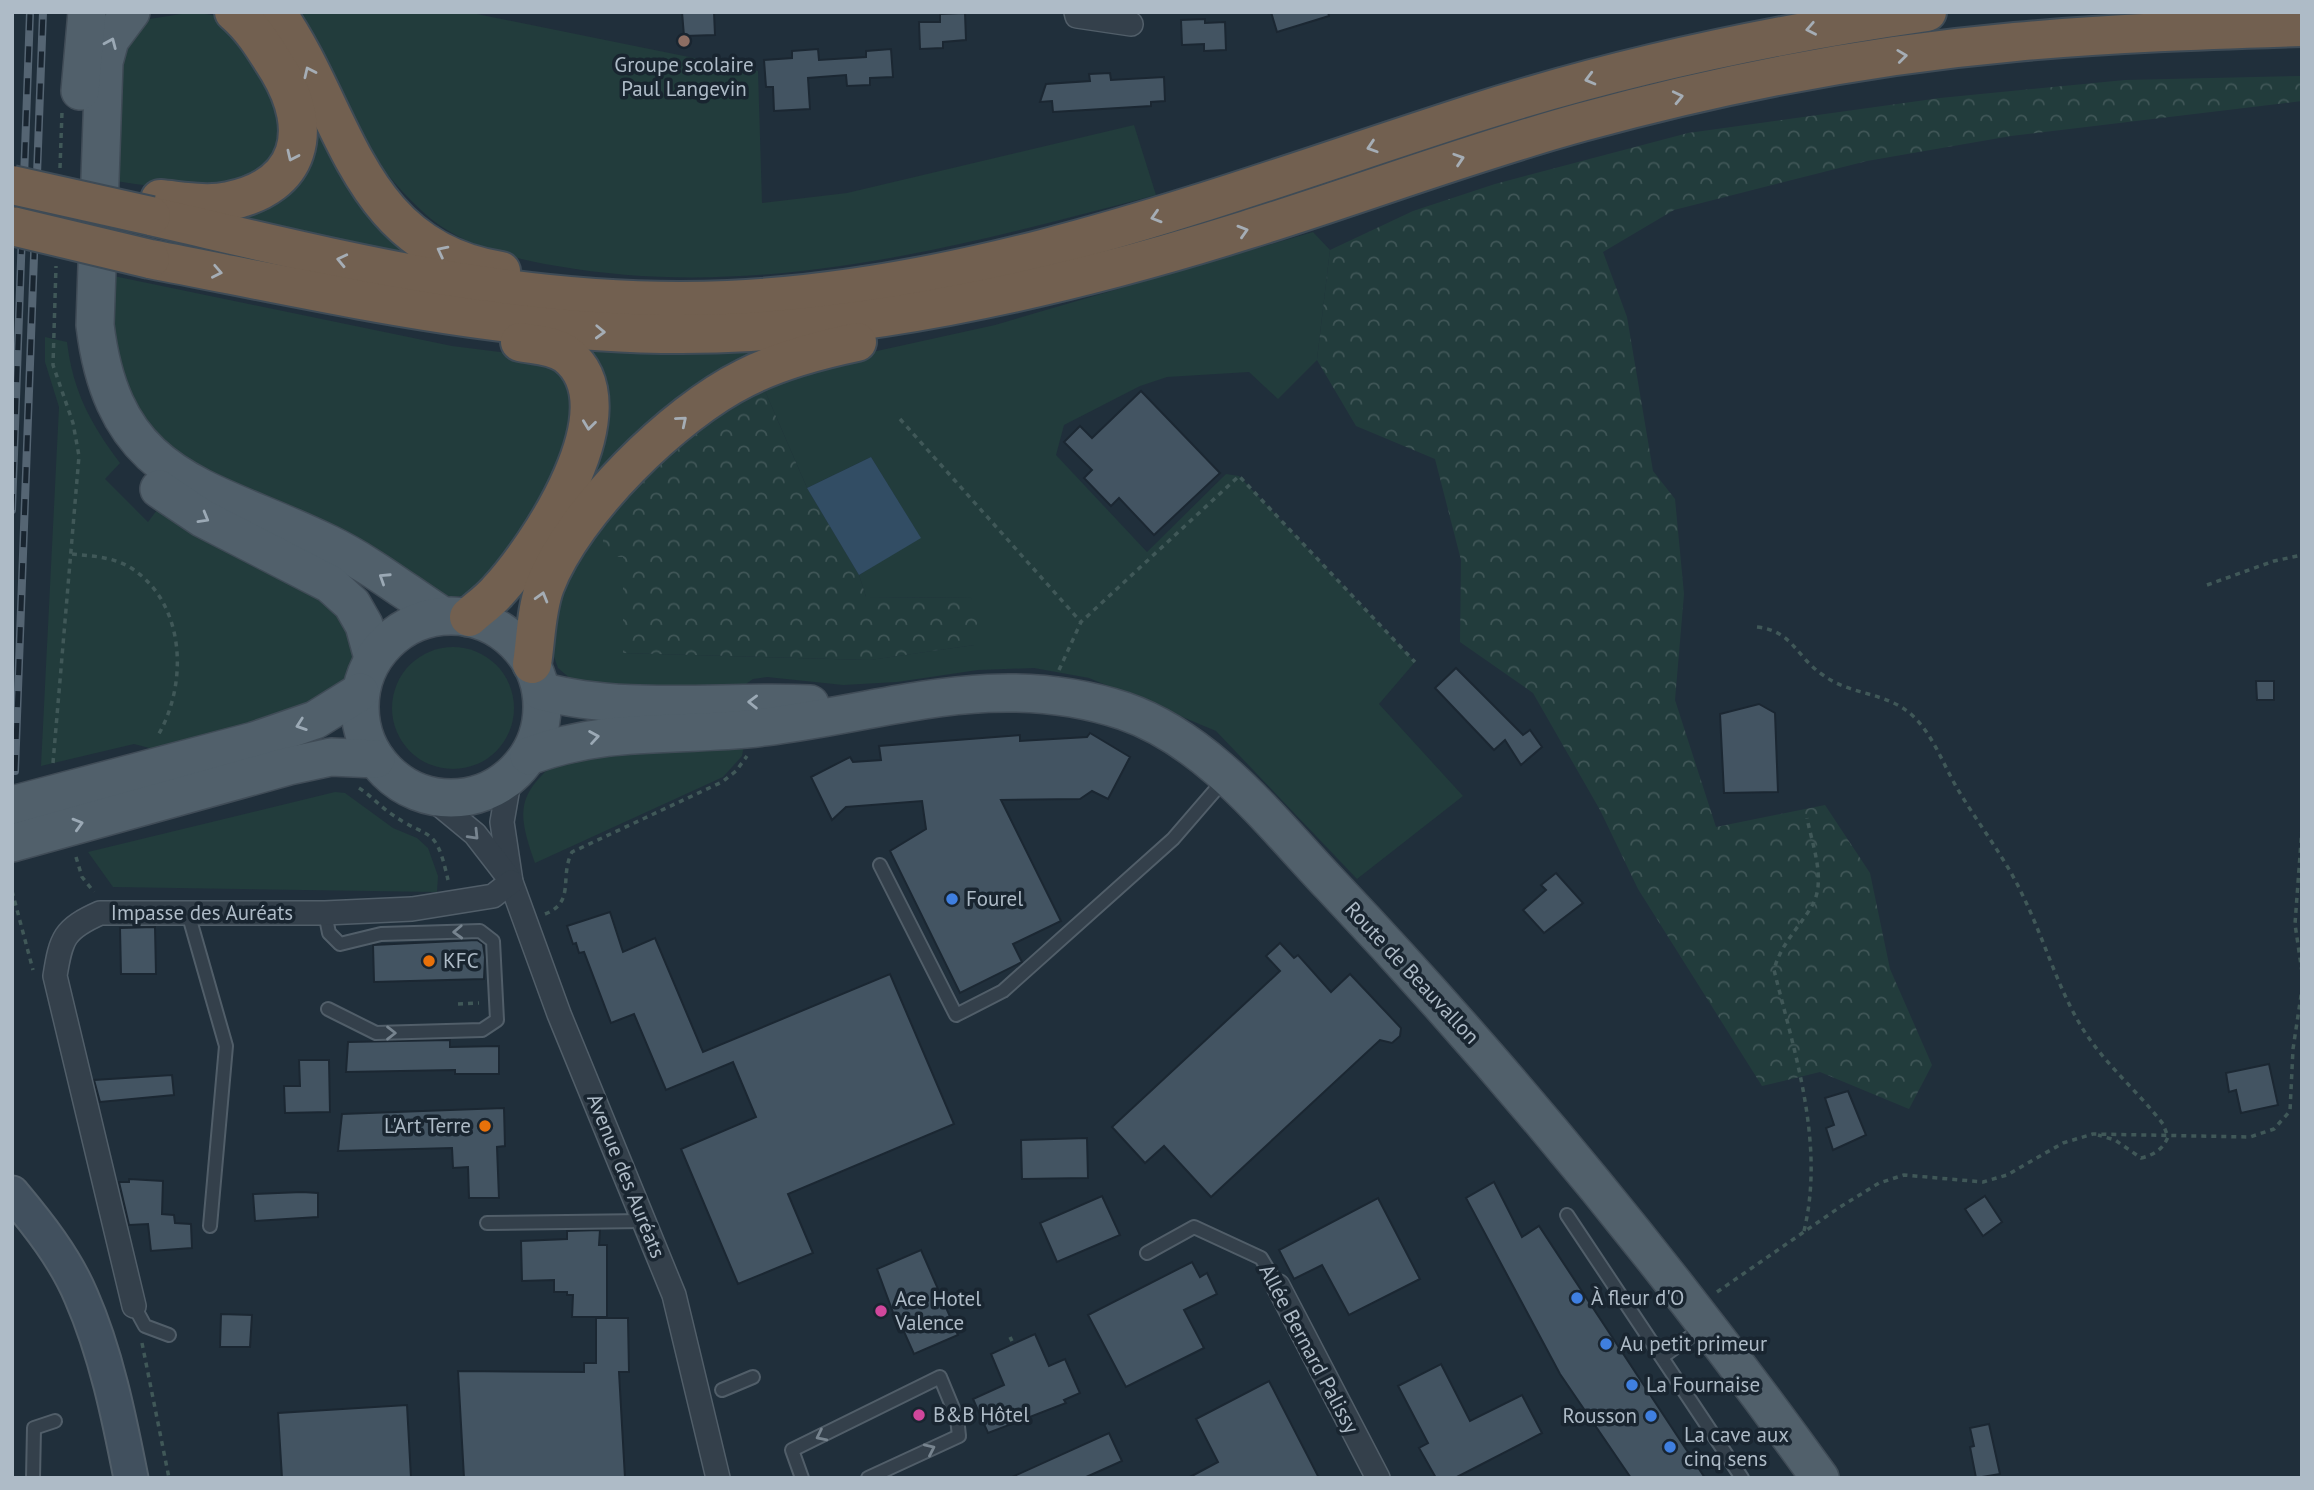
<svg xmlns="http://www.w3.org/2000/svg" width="2314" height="1490" font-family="'PT Sans',sans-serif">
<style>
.green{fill:#223c3c}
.forest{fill:url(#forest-crowns)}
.water{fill:#324d64}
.building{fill:#435462;stroke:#1b2732;stroke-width:2}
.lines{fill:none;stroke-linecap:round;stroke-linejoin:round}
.lane-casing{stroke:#515e69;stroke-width:16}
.street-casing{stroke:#515e69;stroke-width:26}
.secondary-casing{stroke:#515e69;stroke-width:37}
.primary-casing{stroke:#404c57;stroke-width:40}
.highway-casing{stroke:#3e4b56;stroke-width:42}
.path{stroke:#405858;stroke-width:3.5;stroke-dasharray:5 5;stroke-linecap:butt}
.lane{stroke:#34404b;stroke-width:12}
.street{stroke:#34404b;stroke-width:23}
.secondary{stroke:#41505e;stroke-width:33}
.primary{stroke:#51606b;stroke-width:37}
.highway{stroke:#726050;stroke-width:38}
.rail-casing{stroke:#556573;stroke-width:8}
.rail{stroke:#192530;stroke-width:5;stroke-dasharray:16;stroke-linecap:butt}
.highway-bridge-casing{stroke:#3e4b56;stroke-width:42;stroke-linecap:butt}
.highway-bridge{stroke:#726050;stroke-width:38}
.oneway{stroke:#a5adb5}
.oneway2{stroke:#9ba9b5}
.oneway3{stroke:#77848f}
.education-dot{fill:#8d6e63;stroke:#192530;stroke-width:2.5}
.shop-dot{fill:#3f7fe0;stroke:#192530;stroke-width:2.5}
.food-dot{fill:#e8710a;stroke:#192530;stroke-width:2.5}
.hotel-dot{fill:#d1479c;stroke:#192530;stroke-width:2.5}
.labels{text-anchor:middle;stroke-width:7;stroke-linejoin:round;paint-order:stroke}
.poi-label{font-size:21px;fill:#aebbc7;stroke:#192530;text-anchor:start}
.street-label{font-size:21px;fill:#aebbc7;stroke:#192530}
</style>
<defs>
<pattern id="forest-crowns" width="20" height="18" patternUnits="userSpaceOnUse" patternTransform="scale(1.75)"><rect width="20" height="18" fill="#223c3c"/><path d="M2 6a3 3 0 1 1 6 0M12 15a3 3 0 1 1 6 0" fill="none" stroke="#405657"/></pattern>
</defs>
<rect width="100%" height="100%" fill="#202f3b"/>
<g class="green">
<path d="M194,12L217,16L261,62L285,131C280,142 274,162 266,170C237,199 143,187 107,179L119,49L143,20Z"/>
<path d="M294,12H467L758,71L762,203L847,193L1134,125L1156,195C961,246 761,302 557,266C510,258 458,245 422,211C396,187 373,159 357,128C346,106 339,81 327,60C317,44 305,28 294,12Z"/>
<polygon points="326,130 415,261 248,222 248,214 315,131"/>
<polygon points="1313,232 1330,250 1317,360 1278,399 1249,372 1167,377 1140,386 1064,425 1056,455 1147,552 1226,474 1239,476 1415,662 1379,704 1463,796 1357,879 1216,731 1089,678 1034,668 978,670 897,682 843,685 767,677 753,679 739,689 593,687 572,680 558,668 550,646 564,569 603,521 623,556 623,653 869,660 974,645 971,598 866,597 859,575 920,537 871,457 807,488 761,382 818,364 995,325"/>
<polygon points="104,274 452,346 548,358 578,403 564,459 513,550 473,594 453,597 434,595 215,489 124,404"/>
<path d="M45,337L67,342C73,391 90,423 120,463L105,479L148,522L163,502L340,611L354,645L353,659L344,682L319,706L157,750L134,744L41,766L59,407L45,362Z"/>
<polygon points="773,343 605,480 588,472 583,346"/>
<circle cx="453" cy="708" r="61"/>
<path d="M745,739L742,756L723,777L535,863C516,810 517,794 561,758Z"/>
<polygon points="335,792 345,793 393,828 417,838 428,848 438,876 437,892 113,887 88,852"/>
</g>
<g class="forest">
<polygon points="2302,76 2302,101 2011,136 1867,161 1674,210 1603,252 1627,317 1653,471 1675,499 1684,594 1675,700 1716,827 1825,805 1870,873 1890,969 1932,1065 1909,1109 1820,1072 1762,1086 1638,889 1600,810 1533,693 1460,642 1461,560 1435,459 1356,426 1317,360 1330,250 1413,211 1495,184 1688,133 1940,98 2125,80"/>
<polygon points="761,382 807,488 859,575 866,597 971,598 978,616 974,645 870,660 623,653 623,557 603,557 603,521 716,411"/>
</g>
<polygon class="water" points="871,457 921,538 859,575 807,488"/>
<g class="building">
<polygon points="682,12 714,12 715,35 684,36"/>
<polygon points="1271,12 1328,12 1329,16 1277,32"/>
<polygon points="965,13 966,40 943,42 943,48 920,49 919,22 940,22 940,14"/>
<polygon points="1205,19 1205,23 1225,22 1226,50 1204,51 1204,44 1182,45 1181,20"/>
<polygon points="818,49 819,60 866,57 866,51 891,49 893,77 870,78 870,85 847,86 846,75 808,78 810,109 774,111 773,87 766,87 764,60 792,58 792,51"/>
<polygon points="1110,73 1111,80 1164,77 1165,101 1151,102 1151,106 1053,112 1052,101 1040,102 1046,84 1090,81 1089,74"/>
<polygon points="1141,391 1220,473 1154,535 1119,498 1111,506 1084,478 1092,470 1064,442 1080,426 1092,438"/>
<polygon points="1456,668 1523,735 1530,730 1542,747 1521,765 1505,740 1494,750 1435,688"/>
<polygon points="2256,681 2274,681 2274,700 2257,700"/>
<polygon points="1759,704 1775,713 1778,792 1724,793 1720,714"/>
<polygon points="1090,733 1130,757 1108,799 1092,791 1080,799 1001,800 1061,921 1013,944 1022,962 960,993 890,851 926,829 922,801 846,807 832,820 811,777 850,757 853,762 881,760 879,746 1020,735 1020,741 1087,737"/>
<polygon points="1556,873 1583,903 1544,933 1523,910 1546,890 1541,885"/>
<polygon points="610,912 623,952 655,938 703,1052 890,974 954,1124 788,1194 813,1253 738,1284 681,1149 756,1117 733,1062 666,1090 634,1014 611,1023 584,952 579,953 576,943 573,944 567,926"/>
<polygon points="155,927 156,974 121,974 120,928"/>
<polygon points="477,940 483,944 485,957 484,979 374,982 373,945"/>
<polygon points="1280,943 1294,958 1298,955 1331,992 1350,974 1401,1028 1400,1036 1392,1043 1380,1040 1211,1197 1164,1146 1145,1163 1112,1127 1280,971 1266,956"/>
<polygon points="450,1040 450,1047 499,1046 499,1074 455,1074 455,1070 346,1072 348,1042"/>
<polygon points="299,1060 329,1060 330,1112 285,1113 284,1086 300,1086"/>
<polygon points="2269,1064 2278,1105 2241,1113 2236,1090 2229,1092 2226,1073"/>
<polygon points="172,1075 174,1095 100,1102 94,1080"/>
<polygon points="1848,1091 1866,1135 1833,1150 1826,1128 1834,1125 1825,1098"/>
<polygon points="504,1108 505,1146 497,1147 499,1198 469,1198 468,1167 453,1168 452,1148 338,1151 342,1114"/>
<polygon points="1087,1138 1088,1178 1022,1179 1021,1140"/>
<polygon points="129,1179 163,1181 162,1214 174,1215 175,1223 191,1224 192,1248 151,1251 148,1224 129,1225 119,1182 129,1182"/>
<polygon points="1494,1182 1522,1237 1539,1226 1705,1478 1631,1478 1560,1374 1466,1198"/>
<polygon points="302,1192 318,1193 318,1217 255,1221 253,1194"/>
<polygon points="1102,1196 1120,1235 1057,1262 1040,1223"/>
<polygon points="1985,1196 2002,1222 1983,1236 1965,1209"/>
<polygon points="1378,1198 1420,1279 1349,1315 1322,1265 1294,1279 1279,1250"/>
<polygon points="600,1230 599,1245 607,1245 607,1317 572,1317 573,1295 567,1295 567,1292 554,1292 554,1280 522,1281 521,1241 567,1239 567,1231"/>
<polygon points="921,1250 958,1335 914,1354 901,1325 898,1326 877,1269"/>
<polygon points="1192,1262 1200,1277 1207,1273 1217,1294 1184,1310 1204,1348 1126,1387 1088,1315"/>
<polygon points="221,1314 252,1315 250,1347 220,1347"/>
<polygon points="596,1318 628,1318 629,1372 619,1372 625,1478 464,1478 458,1371 584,1372 584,1363 596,1363"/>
<polygon points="1035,1334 1049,1366 1065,1359 1080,1393 1064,1400 1066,1403 988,1433 973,1399 1004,1385 991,1354"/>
<polygon points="1441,1364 1470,1421 1522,1395 1542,1433 1455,1478 1436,1478 1419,1448 1428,1443 1398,1386"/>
<polygon points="1269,1381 1319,1478 1188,1478 1218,1462 1196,1419"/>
<polygon points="407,1405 411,1478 282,1478 278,1413"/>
<polygon points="1989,1424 2000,1474 1976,1478 1970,1447 1974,1446 1970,1428"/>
<polygon points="1109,1433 1122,1461 1084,1478 1010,1478"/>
</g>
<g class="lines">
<defs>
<g id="lane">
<polyline points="880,865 956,1015 1003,991 1173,839 1224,780"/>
<polyline points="188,913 226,1046 210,1226"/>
<polyline points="325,913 329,933 340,944 381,934 480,931 493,941 497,1020 482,1030 376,1033 328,1009"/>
<polyline points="1567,1215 1742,1478"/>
<polyline points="487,1223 645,1221"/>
<polyline points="1147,1253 1194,1227 1261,1258 1278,1286"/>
<polyline points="134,1306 145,1326 169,1335"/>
<polyline points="1662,1357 1704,1327"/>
<polyline points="722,1390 753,1377"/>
<polyline points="33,1478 34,1428 55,1421"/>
<polyline points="802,1478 792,1450 940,1377 957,1418 959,1436 868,1478"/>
</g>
<g id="street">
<polyline points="1076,12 1077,16 1131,24"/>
<polyline points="510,776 502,822 511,882 559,1014 674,1295 718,1478"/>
<polyline points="429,796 475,834 509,878"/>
<polyline points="1278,1286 1378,1478"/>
<path d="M134,1306L55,976C61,938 64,929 100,913H325L412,909L493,896L511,882"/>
</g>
<path id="secondary" d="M12,1193C38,1224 65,1258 81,1296C106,1353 119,1417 131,1478"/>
<g id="primary">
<path d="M131,12L110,40L104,62L95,325C114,483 208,485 329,544C368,563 404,591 441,615"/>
<polyline points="80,91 87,12"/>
<polyline points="159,489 202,518 330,584 352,604 364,625 373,658"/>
<circle cx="451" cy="707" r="91"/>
<path d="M541,691C626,714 722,700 810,704"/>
<path d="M529,756C613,725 680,738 765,727C890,711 998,669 1124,711C1209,740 1271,822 1331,885C1510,1074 1668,1267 1820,1478"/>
<polyline points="12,805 254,741 315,720 360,692"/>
<polyline points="12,843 289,766 331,757 376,759"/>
</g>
<g id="highway">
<path d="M276,12C346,111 355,248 501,271"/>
<path d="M160,199C182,201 207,206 229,201C302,186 314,130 279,71C265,49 254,29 234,12"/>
<path d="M151,216C346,261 525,309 728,300C986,288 1229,192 1472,114C1621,66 1773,34 1927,12"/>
<path d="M150,259C348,297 547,345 750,332C918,321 1087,280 1246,230C1359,195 1469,153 1582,122C1724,83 1869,55 2015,42C2111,33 2206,30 2302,27"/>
<path d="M469,617C478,609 489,601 497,592C538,548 633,407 567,355C554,345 535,345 520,342"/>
<path d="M532,664C536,638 536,610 545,586C574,511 674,413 745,378C780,360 819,350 857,342"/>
</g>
</defs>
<use href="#lane" class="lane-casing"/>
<use href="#street" class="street-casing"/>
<use href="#secondary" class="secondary-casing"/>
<use href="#primary" class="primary-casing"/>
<use href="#highway" class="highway-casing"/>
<g class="path">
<polyline points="60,168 62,112"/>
<polyline points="900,419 1081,622"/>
<path d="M72,554C93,556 116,557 134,570C186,606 188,686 157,737"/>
<polyline points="2207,585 2274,561 2302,555"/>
<path d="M1757,627C1793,631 1796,657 1823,675C1851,696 1886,691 1913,716C1933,735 1943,764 1957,788C1978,824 2005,857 2023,896C2044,939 2057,986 2081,1026C2104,1064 2137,1090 2163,1124L2168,1137C2163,1149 2154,1155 2141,1158L2115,1140L2098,1135"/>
<polyline points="1059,670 1081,622 1239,476 1415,662"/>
<polyline points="53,763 79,456 73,423 53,365 56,266"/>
<path d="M359,788C370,795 379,805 390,813C430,842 435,822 448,880"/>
<polyline points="2302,828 2295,924 2302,972"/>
<polyline points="76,857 82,877 94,892"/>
<polyline points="12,891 33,970"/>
<path d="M545,914C576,902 559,877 572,852L722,782L736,771L747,756"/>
<polyline points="458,1004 479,1003"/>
<path d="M1804,1231C1825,1144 1795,1054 1774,970C1781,943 1800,927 1813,904C1826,879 1812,844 1807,818"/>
<polyline points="1717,1292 1840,1207 1879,1183 1904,1175 1983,1182 2007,1175 2063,1143 2093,1134 2250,1137 2274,1129 2290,1111 2293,1049 2302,989"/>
<polyline points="1010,1337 1012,1341"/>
<polyline points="142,1343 169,1478"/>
</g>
<use href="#lane" class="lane"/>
<use href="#street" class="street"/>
<use href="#secondary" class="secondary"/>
<use href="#primary" class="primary"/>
<use href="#highway" class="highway"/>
<defs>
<g id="rail">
<polyline points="12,510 30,12"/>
<polyline points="15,771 43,12"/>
</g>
</defs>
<use href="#rail" class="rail-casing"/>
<use href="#rail" class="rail"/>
<defs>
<g id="highway-bridge">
<polyline points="12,185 151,216"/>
<polyline points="12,226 150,259"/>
</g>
</defs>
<use href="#highway-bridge" class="highway-bridge-casing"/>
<use href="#highway-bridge" class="highway-bridge"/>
</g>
<defs><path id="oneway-chevron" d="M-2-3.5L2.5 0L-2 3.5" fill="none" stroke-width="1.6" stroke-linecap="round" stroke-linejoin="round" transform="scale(1.75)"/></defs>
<g class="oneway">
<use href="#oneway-chevron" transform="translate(1811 29) rotate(169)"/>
<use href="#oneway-chevron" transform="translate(1902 56) rotate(-7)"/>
<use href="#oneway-chevron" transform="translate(309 72) rotate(-115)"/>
<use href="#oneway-chevron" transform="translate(1590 79) rotate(165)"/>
<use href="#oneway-chevron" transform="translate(1678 97) rotate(-13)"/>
<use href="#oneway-chevron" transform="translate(1372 147) rotate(162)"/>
<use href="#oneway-chevron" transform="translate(292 156) rotate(115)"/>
<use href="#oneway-chevron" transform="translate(1459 159) rotate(-18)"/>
<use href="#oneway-chevron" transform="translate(1156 217) rotate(163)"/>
<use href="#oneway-chevron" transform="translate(1243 231) rotate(-17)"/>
<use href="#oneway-chevron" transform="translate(442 251) rotate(-153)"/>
<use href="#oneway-chevron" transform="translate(342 260) rotate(-167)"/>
<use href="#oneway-chevron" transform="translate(217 272) rotate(11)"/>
<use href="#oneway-chevron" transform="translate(600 332) rotate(2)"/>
<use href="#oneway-chevron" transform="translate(682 421) rotate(-40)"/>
<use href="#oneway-chevron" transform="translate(589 425) rotate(97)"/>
<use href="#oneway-chevron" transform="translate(542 597) rotate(-74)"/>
</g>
<g class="oneway2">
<use href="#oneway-chevron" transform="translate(111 43) rotate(-67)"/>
<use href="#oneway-chevron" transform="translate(204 518) rotate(30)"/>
<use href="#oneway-chevron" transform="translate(384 578) rotate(-147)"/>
<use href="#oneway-chevron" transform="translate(753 702) rotate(-179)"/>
<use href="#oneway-chevron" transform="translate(301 725) rotate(161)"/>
<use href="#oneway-chevron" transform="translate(594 737) rotate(-9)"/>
<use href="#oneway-chevron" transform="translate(78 824) rotate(-16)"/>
</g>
<g class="oneway3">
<use href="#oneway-chevron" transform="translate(474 835) rotate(46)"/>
<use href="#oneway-chevron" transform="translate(458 932) rotate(178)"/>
<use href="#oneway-chevron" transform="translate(391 1033)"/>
<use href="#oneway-chevron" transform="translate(821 1436) rotate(154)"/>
<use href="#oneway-chevron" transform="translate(930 1449) rotate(-25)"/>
</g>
<circle class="education-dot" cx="684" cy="41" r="7"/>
<g class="shop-dot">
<circle cx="952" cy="899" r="7"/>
<circle cx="1577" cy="1298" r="7"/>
<circle cx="1606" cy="1344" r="7"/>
<circle cx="1632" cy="1385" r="7"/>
<circle cx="1651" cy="1416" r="7"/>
<circle cx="1670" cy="1447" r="7"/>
</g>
<g class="food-dot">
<circle cx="429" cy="961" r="7"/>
<circle cx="485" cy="1126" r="7"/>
</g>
<g class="hotel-dot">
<circle cx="881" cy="1311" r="7"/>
<circle cx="919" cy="1415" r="7"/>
</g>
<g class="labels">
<g class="poi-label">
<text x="684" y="72" text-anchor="middle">Groupe scolaire<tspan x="684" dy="24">Paul Langevin</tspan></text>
<text x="966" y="906">Fourel</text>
<text x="443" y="968">KFC</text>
<text x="471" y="1133" text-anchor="end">L'Art Terre</text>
<text x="1591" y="1305">À fleur d'O</text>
<text x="895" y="1306">Ace Hotel<tspan x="895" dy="24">Valence</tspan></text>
<text x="1620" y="1351">Au petit primeur</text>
<text x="1646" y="1392">La Fournaise</text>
<text x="933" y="1422">B&amp;B Hôtel</text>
<text x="1637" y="1423" text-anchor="end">Rousson</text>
<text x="1684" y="1442">La cave aux<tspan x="1684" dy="24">cinq sens</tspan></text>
</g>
<g class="street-label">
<text x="202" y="920">Impasse des Auréats</text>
<text transform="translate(1412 973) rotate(47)" y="7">Route de Beauvallon</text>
<text transform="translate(626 1176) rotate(68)" y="7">Avenue des Auréats</text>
<text transform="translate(1309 1349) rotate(62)" y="7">Allée Bernard Palissy</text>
</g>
</g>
<rect width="2314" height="1490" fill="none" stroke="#aebbc7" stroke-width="28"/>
</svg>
